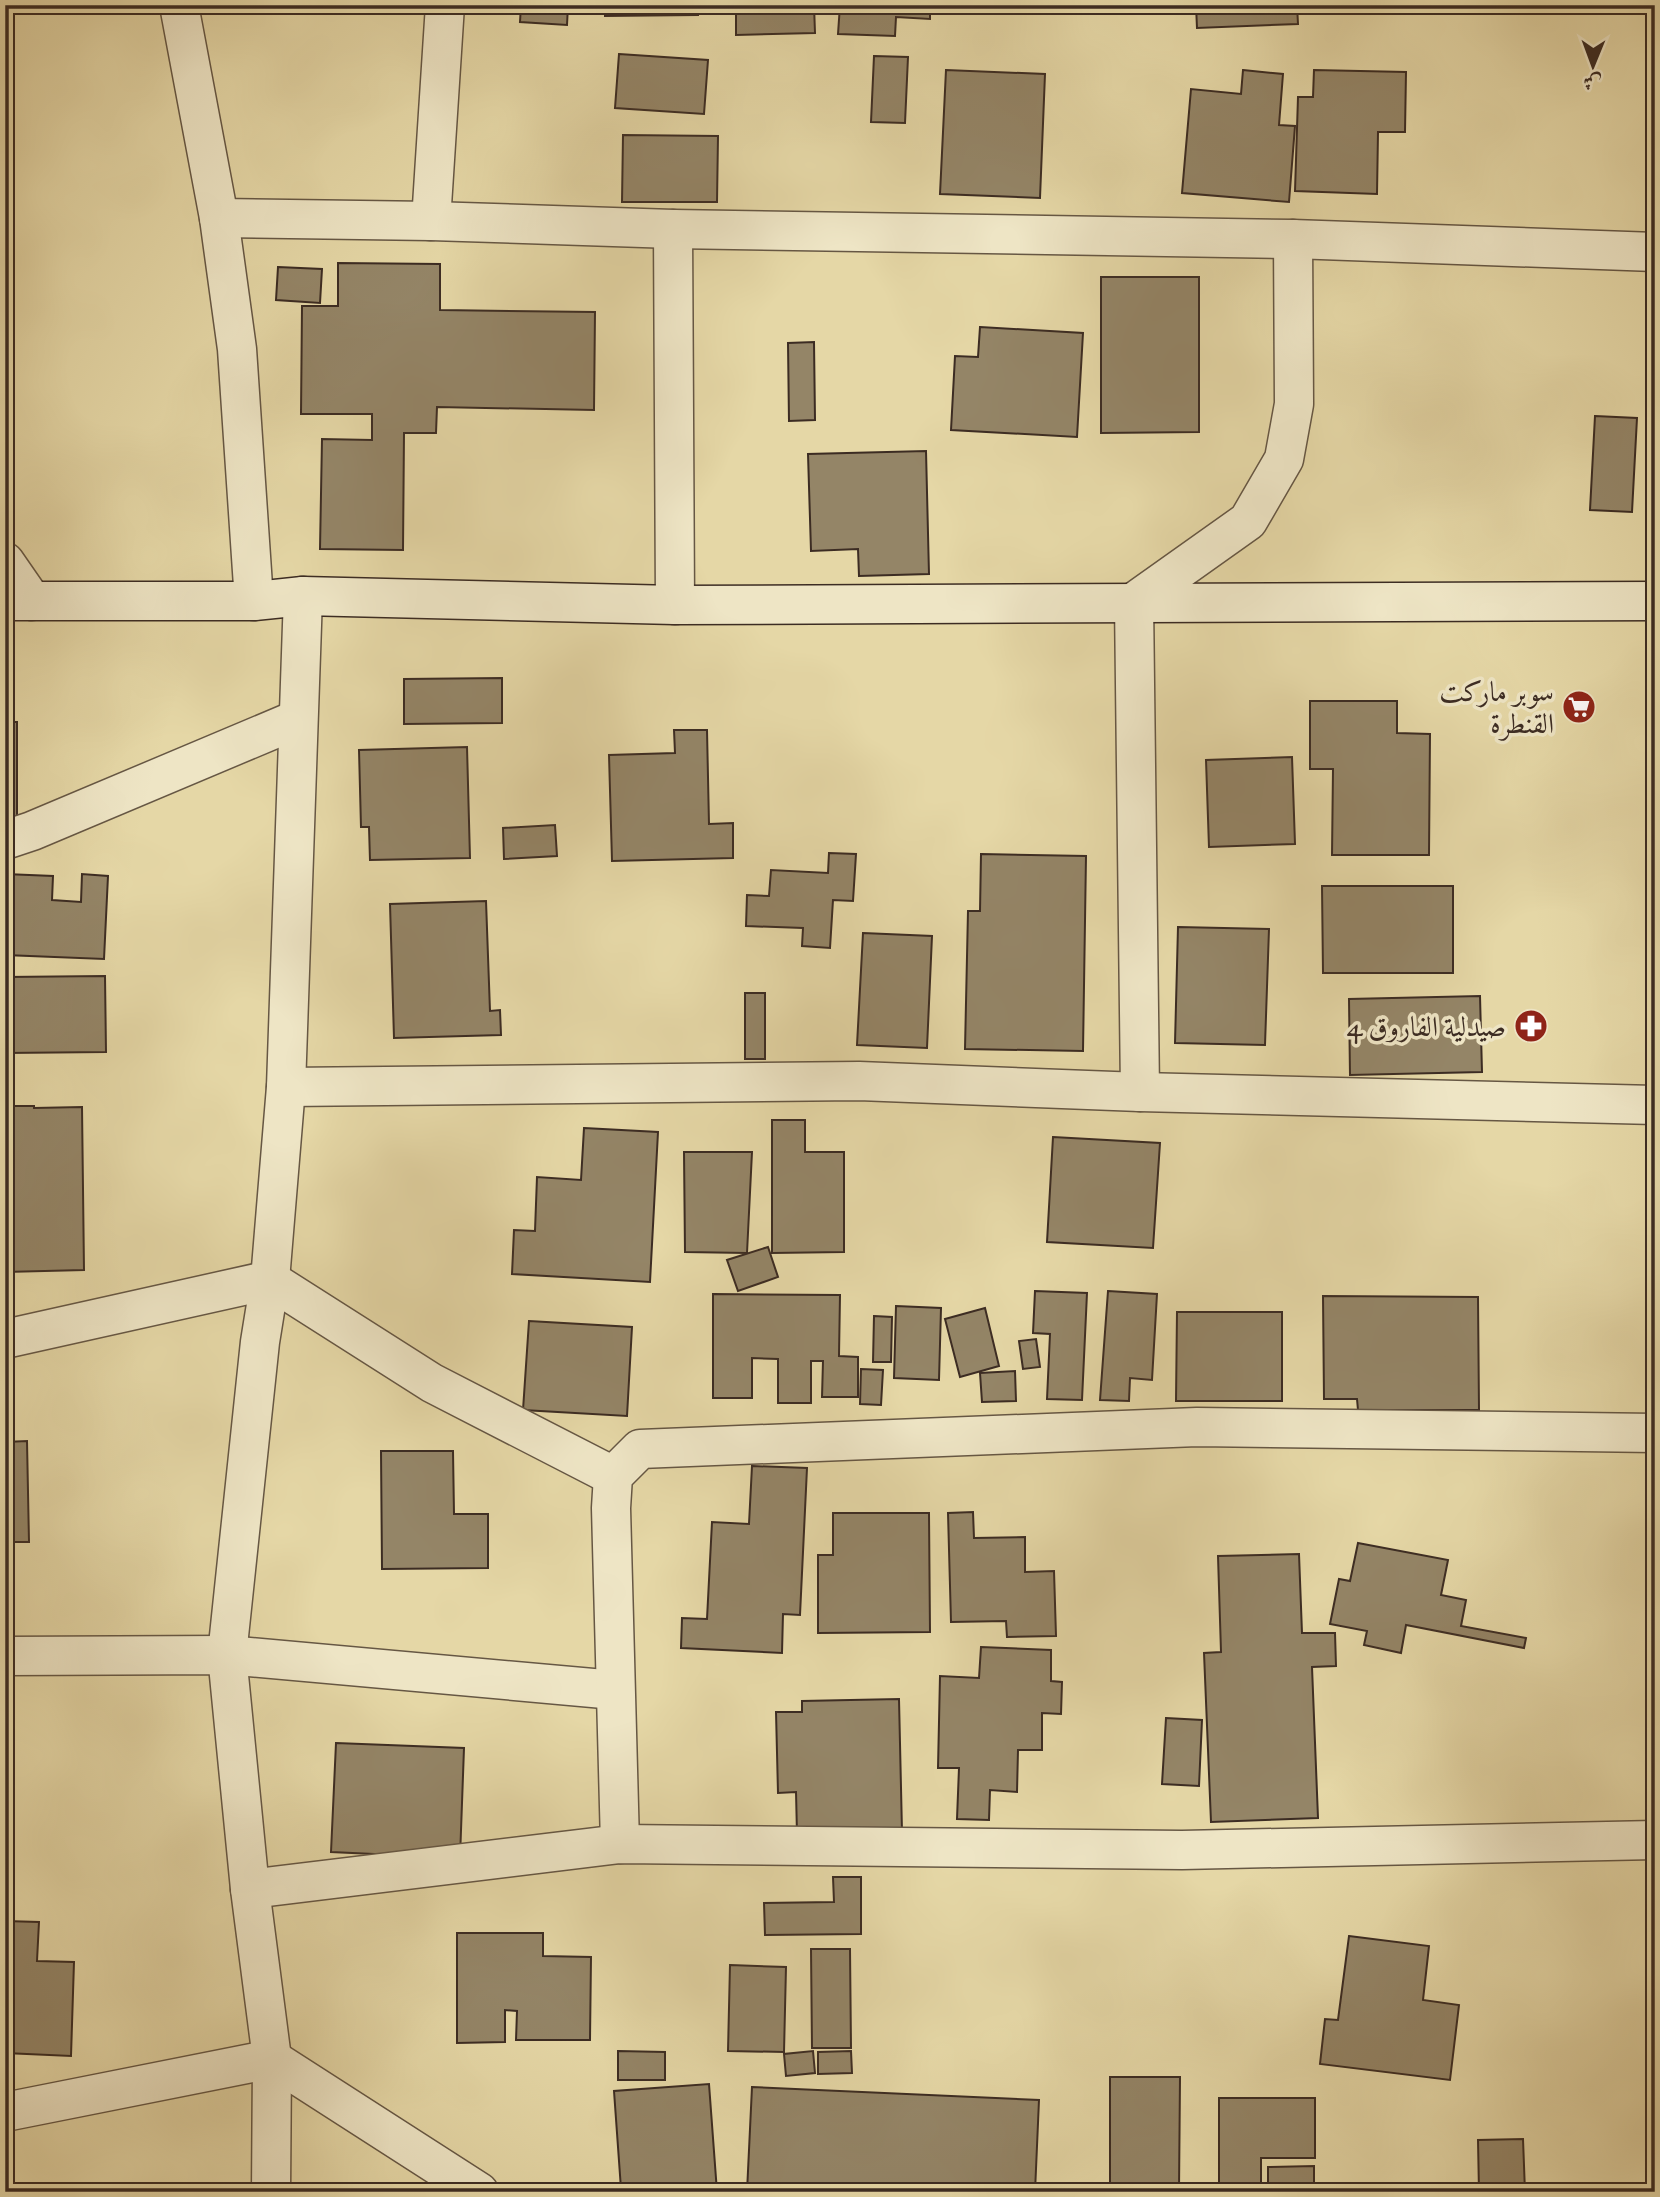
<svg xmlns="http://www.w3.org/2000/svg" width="1660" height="2197" font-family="'IM FELL DW Pica',Amiri,serif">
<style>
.building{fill:#948567;stroke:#3c2c23;stroke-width:2}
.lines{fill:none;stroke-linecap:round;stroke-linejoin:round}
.street-casing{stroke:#665744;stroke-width:41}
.secondary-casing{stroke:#3c2c23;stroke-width:41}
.street{stroke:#eee5c5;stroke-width:38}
.secondary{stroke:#eee5c5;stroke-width:38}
.labels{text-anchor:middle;stroke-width:7;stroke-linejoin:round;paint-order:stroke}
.poi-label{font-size:28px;fill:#3c2c23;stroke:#eee5c5;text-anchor:end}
</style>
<rect width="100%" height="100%" fill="#e5d7a6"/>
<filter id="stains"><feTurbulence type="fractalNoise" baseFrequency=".00286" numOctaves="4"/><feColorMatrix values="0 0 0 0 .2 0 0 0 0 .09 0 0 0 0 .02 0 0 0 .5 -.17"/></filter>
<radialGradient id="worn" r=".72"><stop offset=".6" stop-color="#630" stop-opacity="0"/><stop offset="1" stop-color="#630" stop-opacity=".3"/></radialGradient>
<g class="building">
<polygon points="521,5 568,5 567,25 520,22"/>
<polygon points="605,5 698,5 698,15 605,16"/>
<polygon points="736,5 814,5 815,33 736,35"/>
<polygon points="840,5 930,5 930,19 896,17 895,36 838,34"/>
<polygon points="1196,5 1297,5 1298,24 1197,28"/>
<polygon points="619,54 708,60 704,114 615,108"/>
<polygon points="874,56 908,57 905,123 871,122"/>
<polygon points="946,70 1045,74 1040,198 940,194"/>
<polygon points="1243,70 1283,74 1279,125 1295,126 1289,202 1182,193 1191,89 1241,94"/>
<polygon points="1314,70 1406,72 1405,132 1378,132 1377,194 1295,191 1298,97 1313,97"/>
<polygon points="623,135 718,136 717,202 622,202"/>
<polygon points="338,263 440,264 440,310 595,312 594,410 437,407 436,433 404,433 403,550 320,549 322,439 372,440 372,414 301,414 302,306 338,306"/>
<polygon points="278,267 322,269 320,303 276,300"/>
<polygon points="1101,277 1199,277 1199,432 1101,433"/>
<polygon points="980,327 1083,333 1077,437 951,430 955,356 978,357"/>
<polygon points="814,342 815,420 789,421 788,343"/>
<polygon points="1595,416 1637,418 1632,512 1590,510"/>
<polygon points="926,451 929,574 859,576 858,549 811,551 808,454"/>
<polygon points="502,678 502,723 404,724 404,679"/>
<polygon points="1310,701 1397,701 1397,733 1430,734 1429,855 1332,855 1333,769 1310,769"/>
<rect x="5" y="722" width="12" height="111"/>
<polygon points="674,730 707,730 709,824 733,823 733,858 612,861 609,755 675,753"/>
<polygon points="467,747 470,858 370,860 369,827 361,827 359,750"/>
<polygon points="1292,757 1295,844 1209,847 1206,760"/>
<polygon points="555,825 557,856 504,859 503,828"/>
<polygon points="829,853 856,854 853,901 833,900 830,948 802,946 803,928 746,926 747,895 769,896 771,870 828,873"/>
<polygon points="981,854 1086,856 1083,1051 965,1049 968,911 980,911"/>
<polygon points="5,874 53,876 52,900 81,902 82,874 108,876 104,959 5,955"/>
<polygon points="1322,886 1453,886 1453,973 1323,973"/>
<polygon points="486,901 490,1011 500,1010 501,1035 394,1038 390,904"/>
<polygon points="1178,927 1269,929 1265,1045 1175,1043"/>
<polygon points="863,933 932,936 927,1048 857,1045"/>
<polygon points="105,976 106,1052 5,1053 5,977"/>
<rect x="745" y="993" width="20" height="66"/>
<polygon points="1480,996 1482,1072 1350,1075 1349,999"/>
<polygon points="5,1106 34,1106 34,1108 82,1107 84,1270 5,1272"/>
<polygon points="772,1120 805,1120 805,1152 844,1152 844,1252 772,1253"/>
<polygon points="584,1128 658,1132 650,1282 512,1274 514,1230 535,1231 537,1177 581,1180"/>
<polygon points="1053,1137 1160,1143 1153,1248 1047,1242"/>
<polygon points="684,1152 752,1152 747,1253 685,1252"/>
<polygon points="768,1247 778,1277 738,1291 727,1260"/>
<polygon points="1035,1291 1087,1293 1082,1400 1047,1399 1050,1334 1033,1333"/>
<polygon points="1108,1291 1157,1294 1152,1380 1130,1378 1129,1401 1100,1400"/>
<polygon points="713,1294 840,1295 839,1356 858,1357 858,1397 822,1397 823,1361 811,1361 811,1403 778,1403 778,1359 752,1358 752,1398 713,1398"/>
<polygon points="1323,1296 1478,1297 1479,1410 1358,1410 1357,1399 1324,1399"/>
<polygon points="896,1306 941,1308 939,1380 894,1378"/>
<polygon points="985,1308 999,1366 960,1377 945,1319"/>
<polygon points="1177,1312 1282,1312 1282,1401 1176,1401"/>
<polygon points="874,1316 892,1317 891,1362 873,1362"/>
<polygon points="529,1321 632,1327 627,1416 523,1410"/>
<polygon points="1036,1339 1040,1367 1023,1369 1019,1341"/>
<polygon points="861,1369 883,1370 881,1405 860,1404"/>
<polygon points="1015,1371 1016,1401 982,1402 980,1373"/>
<polygon points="27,1441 29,1542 5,1542 5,1442"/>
<polygon points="381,1451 453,1451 454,1514 488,1514 488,1568 382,1569"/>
<polygon points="752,1466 807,1468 800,1615 783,1614 782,1653 681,1648 682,1618 707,1619 712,1522 749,1524"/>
<polygon points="973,1512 974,1538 1025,1537 1025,1572 1054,1571 1056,1636 1007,1637 1006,1621 951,1622 948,1513"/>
<polygon points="833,1513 929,1513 930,1632 818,1633 818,1555 833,1555"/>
<polygon points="1358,1543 1448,1560 1441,1595 1466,1600 1461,1626 1526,1638 1524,1648 1406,1625 1401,1653 1364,1645 1367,1631 1330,1624 1339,1579 1350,1581"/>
<polygon points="1299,1554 1302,1633 1335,1633 1336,1666 1312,1667 1318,1818 1211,1822 1204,1653 1221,1652 1218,1556"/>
<polygon points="981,1647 1051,1650 1051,1681 1062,1682 1061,1714 1042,1713 1042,1750 1018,1750 1017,1792 990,1790 989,1820 957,1819 959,1768 938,1768 940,1676 979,1678"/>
<polygon points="899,1699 902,1832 797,1834 796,1792 778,1793 776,1712 802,1712 802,1701"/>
<polygon points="1166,1718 1202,1720 1199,1786 1162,1784"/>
<polygon points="336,1743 464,1748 460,1858 331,1852"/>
<polygon points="833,1877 861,1877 861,1934 765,1935 764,1903 834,1902"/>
<polygon points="5,1921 39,1922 37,1961 74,1962 71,2056 5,2053"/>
<polygon points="457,1933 543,1933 543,1956 591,1957 590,2040 516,2040 517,2011 505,2010 505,2042 457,2043"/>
<polygon points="1349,1936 1429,1946 1423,2000 1459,2005 1450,2080 1320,2064 1325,2019 1338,2020"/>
<polygon points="811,1949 850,1949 851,2048 812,2048"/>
<polygon points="730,1965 786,1967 784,2052 728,2051"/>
<polygon points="618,2051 665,2052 665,2080 618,2080"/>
<polygon points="813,2051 815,2073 786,2076 784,2054"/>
<polygon points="851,2051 852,2073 818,2074 818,2052"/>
<polygon points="1110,2077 1180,2077 1179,2192 1110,2192"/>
<polygon points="709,2084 717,2192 685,2192 684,2185 621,2189 614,2091"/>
<polygon points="752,2087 1039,2100 1035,2192 747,2192"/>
<polygon points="1219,2098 1315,2098 1315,2158 1261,2158 1261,2184 1219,2185"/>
<polygon points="1523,2139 1525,2192 1479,2192 1478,2140"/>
<polygon points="1314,2166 1314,2192 1268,2192 1268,2167"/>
</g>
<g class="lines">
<defs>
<g id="street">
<polyline points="179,5 219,218 237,349 254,601"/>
<polyline points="219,218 431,221 673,229 1293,239 1655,252"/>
<polyline points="431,221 445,5"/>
<polyline points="673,229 675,605"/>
<polyline points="5,562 32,601"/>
<polyline points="5,840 32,831 298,719"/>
<polyline points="286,1087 859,1081 1140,1092 1655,1105"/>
<polyline points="1140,1092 1134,602 1248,521 1284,459 1294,404 1293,239"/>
<polyline points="5,1339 270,1280 432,1383 613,1476"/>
<polyline points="5,1656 227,1655 615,1690"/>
<polyline points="620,1844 611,1508 613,1476 640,1449 1197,1427 1655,1433"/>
<polyline points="250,1889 620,1844 1182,1850 1655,1840"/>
<polyline points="5,2112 272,2059 479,2192"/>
<polyline points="271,2192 272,2059 250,1889 227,1655 260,1342 270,1280 286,1087 303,596"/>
</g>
<polyline id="secondary" points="5,601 254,601 303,596 675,605 1655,601"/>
</defs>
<use href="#street" class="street-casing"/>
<use href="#secondary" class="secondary-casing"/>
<use href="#street" class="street"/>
<use href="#secondary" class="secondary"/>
</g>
<defs>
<symbol id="supermarket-disc" viewBox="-11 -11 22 22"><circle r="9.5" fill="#8f2418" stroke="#eee5c5"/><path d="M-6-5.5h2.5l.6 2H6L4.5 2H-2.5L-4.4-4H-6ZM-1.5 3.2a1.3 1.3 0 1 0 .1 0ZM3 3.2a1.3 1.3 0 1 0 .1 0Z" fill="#fff"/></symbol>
<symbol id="pharmacy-disc" viewBox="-11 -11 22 22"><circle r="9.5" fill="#8f2418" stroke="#eee5c5"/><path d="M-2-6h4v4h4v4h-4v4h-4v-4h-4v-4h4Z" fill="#fff"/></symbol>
</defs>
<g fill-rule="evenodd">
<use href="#supermarket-disc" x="1560" y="688" width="38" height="38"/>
<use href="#pharmacy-disc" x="1512" y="1007" width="38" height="38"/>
</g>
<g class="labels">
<g class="poi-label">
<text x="1554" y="701">سوبر ماركت<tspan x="1554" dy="32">القنطرة</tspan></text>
<text x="1506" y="1036">صيدلية الفاروق 4</text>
</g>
</g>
<rect width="1660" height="2197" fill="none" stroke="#e5d7a6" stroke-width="28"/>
<rect x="7" y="7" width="1646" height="2183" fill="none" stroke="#3c2c23" stroke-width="3.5"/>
<rect x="14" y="14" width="1632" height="2169" fill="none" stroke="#3c2c23" stroke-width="2"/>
<g transform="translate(1593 66) rotate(181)" stroke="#eee5c5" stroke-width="5" paint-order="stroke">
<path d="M0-5L12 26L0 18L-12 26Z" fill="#3c2c23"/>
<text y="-10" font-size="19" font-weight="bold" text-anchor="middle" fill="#3c2c23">ش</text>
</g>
<rect width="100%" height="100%" filter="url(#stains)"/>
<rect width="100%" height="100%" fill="url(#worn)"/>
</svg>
